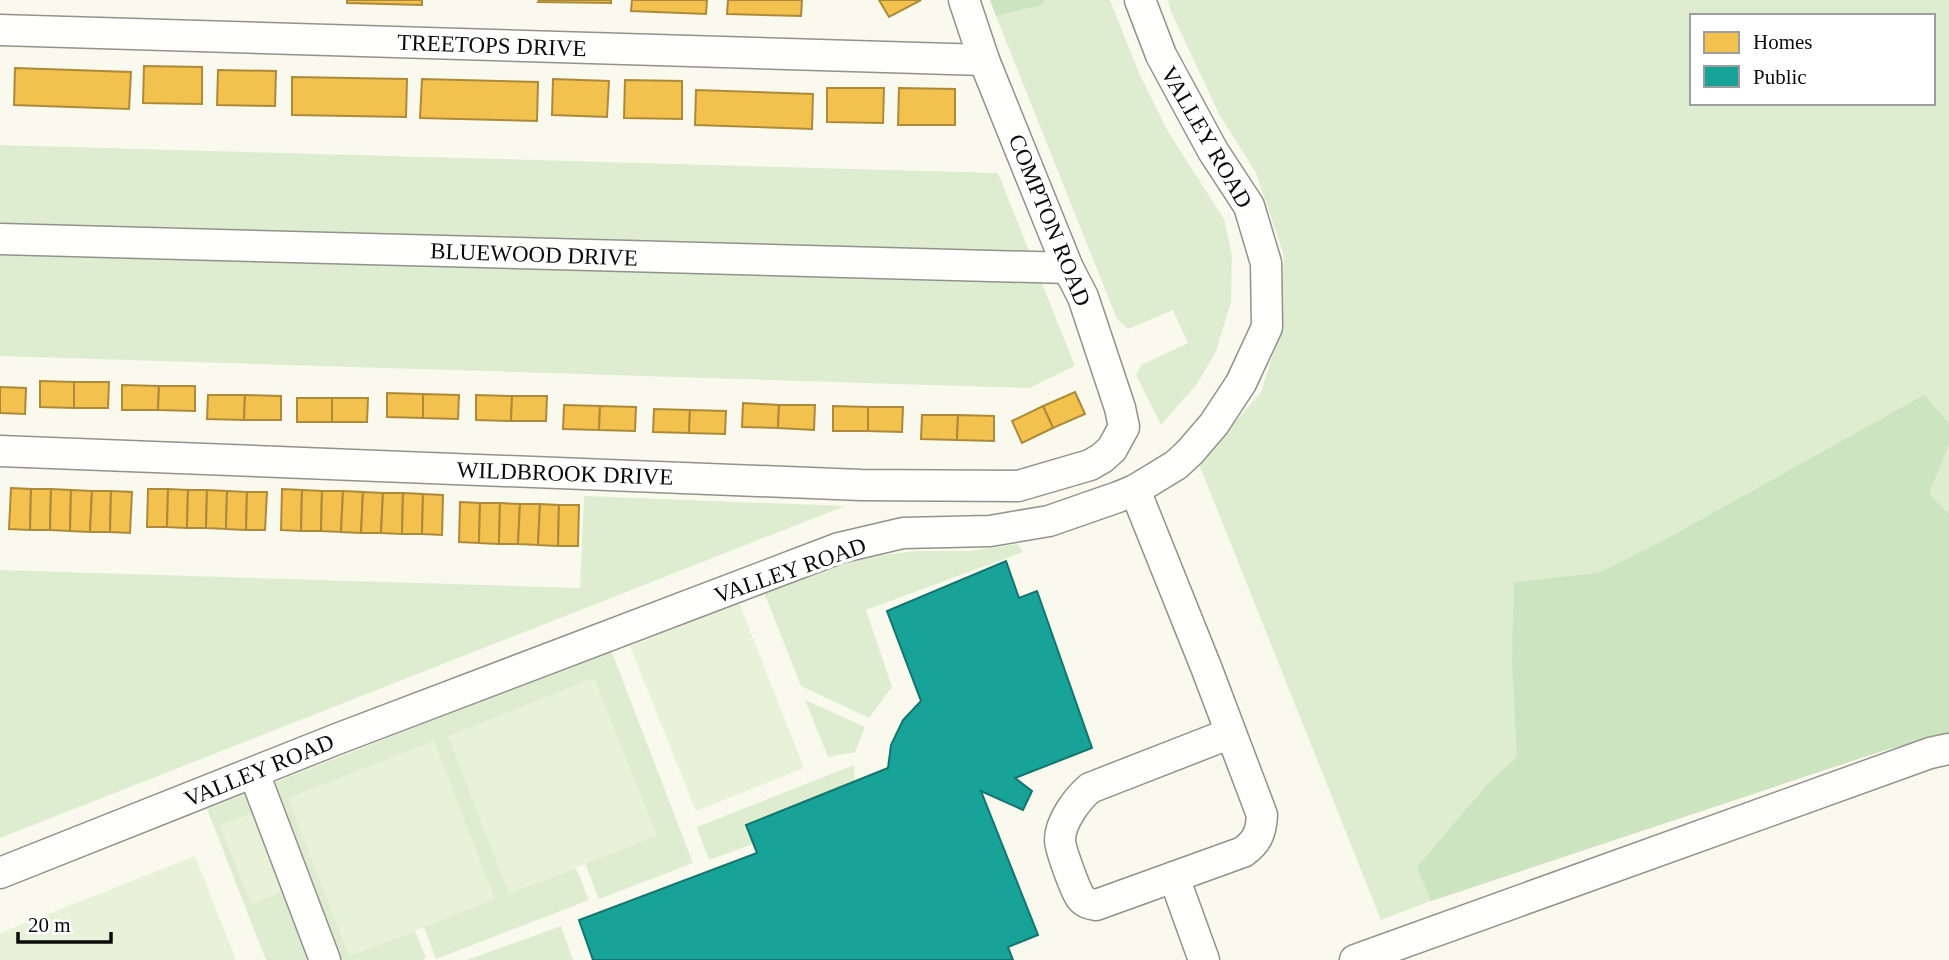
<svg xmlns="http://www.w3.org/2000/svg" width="1949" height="960" font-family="'Times New Roman',serif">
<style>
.green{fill:#deedd0;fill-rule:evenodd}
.forest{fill:#cce4bf}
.pitch{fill:#e7f2d9}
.homes{fill:#f2c14e;stroke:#ad8a3a;stroke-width:2}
.public{fill:#17a398;stroke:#13756e;stroke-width:2}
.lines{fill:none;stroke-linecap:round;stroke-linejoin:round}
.minor-casing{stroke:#92928d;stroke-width:33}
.minor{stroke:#fefefc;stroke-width:30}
.labels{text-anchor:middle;stroke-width:7;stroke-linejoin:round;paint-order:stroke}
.street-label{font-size:23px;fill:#0b0b0b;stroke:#fff}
</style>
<rect width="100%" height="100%" fill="#f9f9ee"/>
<g class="green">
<polygon points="1044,0 1110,0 1139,73 1167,130 1224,219 1232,256 1231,302 1216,351 1197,384 1161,425 1136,375 1141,365 1188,343 1173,310 1128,329 1117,319 996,16 1043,5"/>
<path d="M1168,0H1949V733L1882,751L1431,901L1381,920L1199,464L1261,392L1276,345L1284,255L1256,173L1219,114L1170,9ZM1692,16H1933V103H1692Z"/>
<polygon points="0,145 998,173 1075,366 1029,388 0,356"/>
<polygon points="584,496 845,506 0,838 0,570 580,588"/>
<polygon points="1018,544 1023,552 866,610 892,687 869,718 801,686 763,590 813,571 857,558 916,551 970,551"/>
<polygon points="611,650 693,863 599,899 585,863 656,835 594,679 510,893 576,868 589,900 436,959 424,927 495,899 349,956 415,931 426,958 422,960 266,960 207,809"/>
<polygon points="805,700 865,727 855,752 828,757"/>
<polygon points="854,765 855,781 747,825 753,844 709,860 697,827"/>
<polygon points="561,926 573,960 467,960"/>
</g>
<g class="forest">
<polygon points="990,0 1044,0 1043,5 996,16"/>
<polygon points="1924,395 1949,423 1949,444 1929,494 1949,514 1949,733 1882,751 1431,901 1417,867 1487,785 1517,757 1512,660 1514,582 1599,573 1670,537"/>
</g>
<g class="pitch">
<polygon points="739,603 804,768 696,811 630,646"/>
<polygon points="594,678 656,836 509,894 448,736"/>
<polygon points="434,741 495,899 349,956 288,798"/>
<polygon points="275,804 305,883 251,904 220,825"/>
<polygon points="195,856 236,960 0,960 0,933"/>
</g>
<g class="homes">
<polygon points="347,0 422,0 422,5 347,3"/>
<polygon points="539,0 611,0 611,3 538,2"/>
<polygon points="632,0 707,0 706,14 631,11"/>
<polygon points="728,0 802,0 801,16 727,14"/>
<polygon points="879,0 921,0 889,17"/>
<polygon points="144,66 202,67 202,104 143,103"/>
<polygon points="15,68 131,72 129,109 14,105"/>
<polygon points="218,70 276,71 275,106 217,105"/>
<polygon points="292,77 407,79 406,117 292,115"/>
<polygon points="422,79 538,82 537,121 420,118"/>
<polygon points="553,79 609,81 607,117 552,115"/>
<polygon points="625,80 682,81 682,119 624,118"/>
<polygon points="827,88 884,88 883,123 827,122"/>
<polygon points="899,88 955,89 955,125 898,125"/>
<polygon points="696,90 813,94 812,129 695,125"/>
<polygon points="40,381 74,382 74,408 40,407"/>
<polygon points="74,382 109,382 108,408 74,408"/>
<polygon points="122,385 159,386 158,410 122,410"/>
<polygon points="159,386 195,386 195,411 158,410"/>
<polygon points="0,387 26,388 25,414 0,413"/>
<polygon points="1075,392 1085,414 1053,428 1043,406"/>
<polygon points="387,393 423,394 423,418 387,417"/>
<polygon points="423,394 459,395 458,419 423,418"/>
<polygon points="208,395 245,395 244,420 207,419"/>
<polygon points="245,395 281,396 281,420 244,420"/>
<polygon points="476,395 512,396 511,421 476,420"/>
<polygon points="512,396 547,396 546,421 511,421"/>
<rect x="297" y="398" width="35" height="24"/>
<polygon points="332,398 368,398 367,422 332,422"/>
<polygon points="743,403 779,405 778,428 742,427"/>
<polygon points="564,405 600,406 599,430 563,429"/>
<polygon points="779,405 815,405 814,430 778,428"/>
<polygon points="600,406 636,407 635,431 599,430"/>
<polygon points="833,406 868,407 868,431 833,431"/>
<polygon points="1043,406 1053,428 1022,443 1012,421"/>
<polygon points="868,407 903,407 902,432 868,431"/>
<polygon points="654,409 690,410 689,433 653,432"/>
<polygon points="690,410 726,411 725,434 689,433"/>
<polygon points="922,415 958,415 957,440 921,439"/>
<polygon points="958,415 994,416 994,441 957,440"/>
<polygon points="11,488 31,489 30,530 9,529"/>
<polygon points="31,489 51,489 50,530 30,530"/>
<polygon points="51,489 71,490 70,531 50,530"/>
<polygon points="148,489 168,489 167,527 147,527"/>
<polygon points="168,489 188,490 187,528 167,527"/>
<polygon points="282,489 302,490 301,531 281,530"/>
<polygon points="71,490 92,491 90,532 70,531"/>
<polygon points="188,490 207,490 206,528 187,528"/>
<polygon points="207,490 227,491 226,529 206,528"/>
<polygon points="302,490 322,491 321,531 301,531"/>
<polygon points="92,491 111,491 110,532 90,532"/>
<polygon points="111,491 132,492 130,533 110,532"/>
<polygon points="227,491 247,492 246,530 226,529"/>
<polygon points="322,491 343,491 341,532 321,531"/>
<polygon points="343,491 363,492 361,533 341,532"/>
<polygon points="247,492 267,492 265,530 246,530"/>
<polygon points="363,492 383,493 381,533 361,533"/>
<polygon points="383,493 403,493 402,534 381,533"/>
<polygon points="403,493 423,494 422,534 402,534"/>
<polygon points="423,494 443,495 442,535 422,534"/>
<polygon points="460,502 480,503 479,543 459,542"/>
<polygon points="480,503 500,503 499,544 479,543"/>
<polygon points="500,503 520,504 518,544 499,544"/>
<polygon points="520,504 540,504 538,545 518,544"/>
<polygon points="540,504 559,505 558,546 538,545"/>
<polygon points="559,505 579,505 578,546 558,546"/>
</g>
<polygon class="public" points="1006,561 1019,598 1037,591 1092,748 1015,778 1032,791 1023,810 981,791 1038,935 1008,947 1013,960 593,960 579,920 757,853 746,825 888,768 891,745 903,720 921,701 887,611"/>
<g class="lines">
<defs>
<g id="minor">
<polyline points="0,30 984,60"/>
<polyline points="0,239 1068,268"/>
<polyline points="0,451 861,485 1018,486 1090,465 1102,458 1112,449 1124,427 1120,408 1083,297 1068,268 984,60 964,0"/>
<path d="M1135,490L1206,667L1262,815C1261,833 1257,842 1243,852L1096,905C1090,904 1085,903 1081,898C1076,892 1060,849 1060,840C1060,822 1077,799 1090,788L1231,733"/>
<polyline points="254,773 325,960"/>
<polyline points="0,873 337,739 839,548 903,533 990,531 1049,521 1118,497 1135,490 1176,465 1190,452 1214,424 1241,383 1267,327 1266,263 1249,206 1213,151 1161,55 1140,0"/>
<polyline points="1174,877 1204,960"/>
<polyline points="1355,960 1930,753 1949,749"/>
</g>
</defs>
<use href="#minor" class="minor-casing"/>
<use href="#minor" class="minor"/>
</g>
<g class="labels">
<g class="street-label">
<text transform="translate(492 45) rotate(2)" y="8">TREETOPS DRIVE</text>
<text transform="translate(1207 137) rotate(60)" y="8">VALLEY ROAD</text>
<text transform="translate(1050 220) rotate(68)" y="8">COMPTON ROAD</text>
<text transform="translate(534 254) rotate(2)" y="8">BLUEWOOD DRIVE</text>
<text transform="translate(565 473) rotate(2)" y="8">WILDBROOK DRIVE</text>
<text transform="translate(790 570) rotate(-19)" y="8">VALLEY ROAD</text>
<text transform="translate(259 770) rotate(-22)" y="8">VALLEY ROAD</text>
</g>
</g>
<rect x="1690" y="14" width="245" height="91" fill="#ffffff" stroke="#9d9d9d" stroke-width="2"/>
<rect x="1704" y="32" width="35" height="21" fill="#f2c14e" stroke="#9d9d9d" stroke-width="2"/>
<text x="1753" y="49" font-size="21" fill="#0b0b0b">Homes</text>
<rect x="1704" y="66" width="35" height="21" fill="#17a398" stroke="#9d9d9d" stroke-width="2"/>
<text x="1753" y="84" font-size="21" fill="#0b0b0b">Public</text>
<path d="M18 932v10h93v-10" fill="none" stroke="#0b0b0b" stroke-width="3.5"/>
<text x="28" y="932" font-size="21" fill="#0b0b0b" stroke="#ffffff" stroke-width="5" paint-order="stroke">20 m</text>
</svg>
